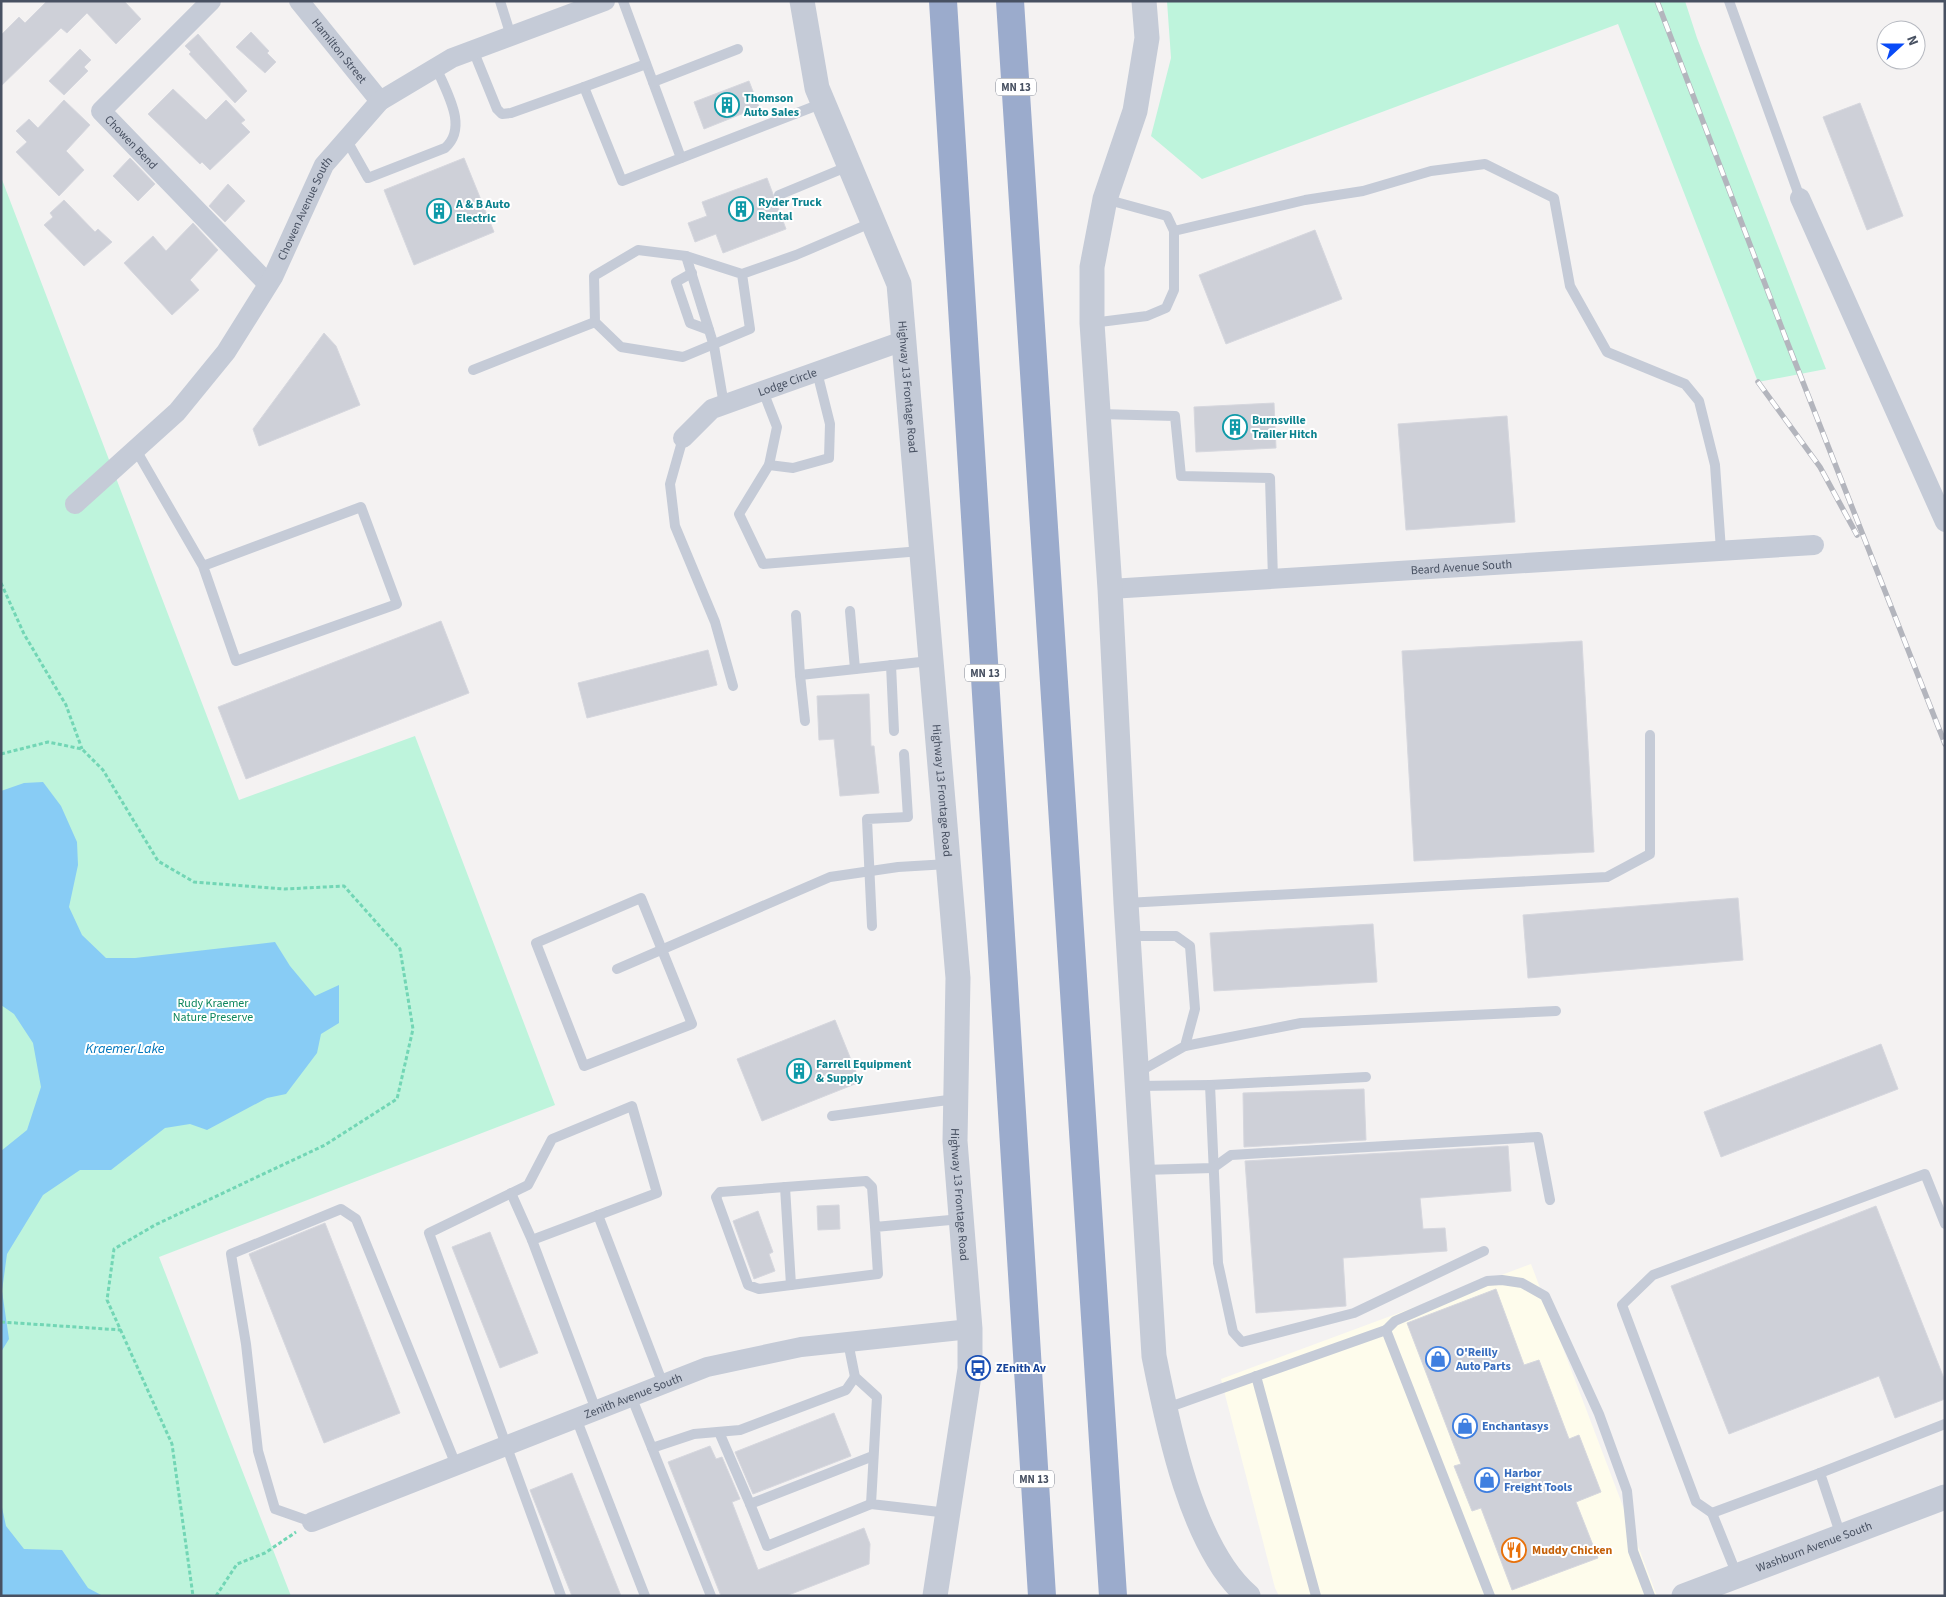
<svg xmlns="http://www.w3.org/2000/svg" width="1946" height="1597" font-family="'Source Sans 3',sans-serif">
<style>
.commercial{fill:#fefcec}
.green{fill:#bef4dc}
.water{fill:#88ccf5}
.building{fill:#ced0d8;stroke:#d6d7de}
.lines{fill:none;stroke-linecap:round;stroke-linejoin:round}
.path{stroke:#72d6b5;stroke-width:3;stroke-dasharray:4 2.5;stroke-linecap:butt}
.service{stroke:#c5cbd7;stroke-width:10}
.minor{stroke:#c5cbd7;stroke-width:20}
.tertiary{stroke:#c5cbd7;stroke-width:25}
.trunk{stroke:#9babcc;stroke-width:28}
.rail-casing{stroke:#b3b5bd;stroke-width:5.5}
.rail{stroke:#fff;stroke-width:4;stroke-dasharray:11;stroke-linecap:butt}
.labels{text-anchor:middle;stroke-width:4;stroke-linejoin:round;paint-order:stroke}
.shield{fill:#fff;stroke:#7f8591;stroke-width:1}
.shield-label{font-size:11px;font-weight:bold;fill:#485162}
.street-label{font-size:12px;fill:#485162;stroke:#fff}
.culture-label{font-size:12px;font-weight:bold;fill:#0d838f;stroke:#fff;text-anchor:start}
.park-label{font-size:12px;fill:#0f875e;stroke:#fff}
.shop-label{font-size:12px;font-weight:bold;fill:#366cbe;stroke:#fff;text-anchor:start}
.transit-label{font-size:12px;font-weight:bold;fill:#164399;stroke:#fff;text-anchor:start}
.food-label{font-size:12px;font-weight:bold;fill:#c56008;stroke:#fff;text-anchor:start}
.water-label{font-size:14px;font-style:italic;fill:#0076bc;stroke:#fff}
</style>
<rect width="100%" height="100%" fill="#f4f2f2"/>
<polygon class="commercial" points="1531,1264 1657,1596 1279,1596 1275,1588 1221,1379"/>
<g class="green">
<polygon points="1167,1 1685,1 1697,38 1826,369 1758,382 1618,24 1202,179 1151,136 1171,58"/>
<polygon points="1,177 239,800 415,736 555,1105 159,1257 291,1596 1,1596"/>
</g>
<g class="water">
<polygon points="43,782 61,806 77,842 78,865 69,907 82,935 106,958 135,958 275,942 290,966 315,996 339,985 339,1023 321,1034 317,1053 286,1094 267,1098 207,1130 190,1124 165,1128 111,1170 80,1170 43,1195 7,1254 2,1291 9,1339 1,1352 1,1151 27,1130 41,1087 33,1043 14,1014 1,1005 1,791 24,783"/>
<polygon points="1,1503 6,1526 24,1549 62,1550 88,1588 103,1596 1,1596"/>
</g>
<g class="building">
<polygon points="47,1 124,1 141,19 116,44 87,13 67,33 61,28 1,86 1,35 19,17 25,23"/>
<polygon points="251,32 269,51 267,53 276,62 265,73 236,47"/>
<polygon points="198,34 247,91 235,103 189,54 191,52 185,46"/>
<polygon points="80,49 91,60 84,67 88,71 64,95 49,81"/>
<polygon points="749,81 759,107 704,129 694,102"/>
<polygon points="173,89 206,120 226,100 245,120 241,123 250,132 210,170 202,162 200,164 148,114"/>
<polygon points="64,100 90,125 66,151 84,170 59,196 16,152 27,142 16,131 29,119 38,128"/>
<polygon points="1860,103 1903,216 1867,230 1823,117"/>
<polygon points="130,158 155,184 138,201 113,176"/>
<polygon points="464,158 494,232 414,265 384,190"/>
<polygon points="767,178 786,229 723,253 716,234 695,242 688,223 707,216 702,202"/>
<polygon points="228,184 245,201 225,222 209,206"/>
<polygon points="64,200 95,232 98,229 112,242 84,266 44,225 53,217 50,213"/>
<polygon points="193,223 218,250 190,280 199,290 172,315 124,263 153,236 166,251"/>
<polygon points="1315,230 1342,299 1226,344 1199,275"/>
<polygon points="324,333 336,346 360,405 259,446 253,429"/>
<polygon points="1274,403 1276,448 1196,452 1194,407"/>
<polygon points="1507,416 1515,522 1406,530 1398,424"/>
<polygon points="441,621 469,693 246,779 218,707"/>
<polygon points="1582,641 1594,852 1414,861 1402,651"/>
<polygon points="708,650 717,685 587,718 578,683"/>
<polygon points="869,694 871,746 874,746 879,793 840,796 834,739 819,740 817,696"/>
<polygon points="1738,898 1743,960 1528,978 1523,915"/>
<polygon points="1373,924 1377,982 1214,991 1210,933"/>
<polygon points="835,1020 860,1082 762,1121 737,1059"/>
<polygon points="1881,1044 1898,1089 1721,1157 1704,1112"/>
<polygon points="1364,1089 1366,1140 1244,1147 1243,1093"/>
<polygon points="1508,1146 1511,1191 1420,1198 1423,1229 1445,1228 1447,1251 1343,1258 1346,1306 1256,1313 1245,1161"/>
<polygon points="839,1205 840,1229 818,1230 817,1206"/>
<polygon points="1876,1206 1945,1381 1945,1399 1895,1418 1879,1376 1729,1434 1671,1286"/>
<polygon points="758,1211 773,1252 769,1254 775,1271 754,1279 733,1221"/>
<polygon points="325,1223 400,1413 324,1443 249,1254"/>
<polygon points="490,1232 538,1353 500,1368 452,1247"/>
<polygon points="1496,1289 1524,1365 1539,1360 1569,1439 1579,1435 1601,1492 1576,1502 1598,1558 1512,1590 1481,1508 1472,1511 1454,1466 1461,1464 1407,1323"/>
<polygon points="834,1413 851,1456 753,1494 735,1452"/>
<polygon points="710,1446 716,1459 722,1457 740,1499 732,1502 758,1570 864,1528 870,1544 869,1564 786,1596 721,1596 668,1462"/>
<polygon points="572,1473 621,1596 572,1596 530,1490"/>
</g>
<g class="lines">
<g class="path">
<polyline points="1,583 24,634 66,705 82,749"/>
<polyline points="1,754 48,742 82,749 103,770 158,861 194,882 285,889 344,886 400,949 413,1029 397,1099 325,1145 155,1225 114,1249 107,1300 172,1444 193,1596"/>
<polyline points="1,1322 121,1330"/>
<polyline points="216,1596 237,1564 265,1553 296,1532"/>
</g>
<g class="service">
<polyline points="500,1 511,36"/>
<polyline points="623,1 681,158"/>
<polyline points="1729,1 1800,198"/>
<polyline points="473,50 497,109 502,114 511,113 584,87 622,181 823,103"/>
<polyline points="653,82 738,49"/>
<polyline points="584,87 646,64"/>
<path d="M346,139L368,178L445,148C469,127 446,92 436,67"/>
<polyline points="779,195 849,166"/>
<polyline points="1174,231 1305,200 1363,191 1431,171 1485,164 1554,198 1570,286 1607,352 1685,384 1699,401 1715,465 1721,550"/>
<polyline points="686,256 714,346 724,405"/>
<polyline points="692,273 676,282 690,323 709,330"/>
<polyline points="742,274 750,329 683,357 621,347 595,322 594,276 638,250 686,256 742,274 796,255 873,222"/>
<polyline points="1092,323 1147,316 1166,308 1174,290 1174,231 1167,216 1105,199"/>
<polyline points="473,370 595,322"/>
<polyline points="763,391 777,427 769,465 793,468 829,458 830,424 817,372"/>
<polyline points="1098,414 1175,416 1181,476 1270,478 1273,579"/>
<polyline points="683,438 670,484 675,526 715,622 733,686"/>
<polyline points="136,450 203,566 361,507 397,604 236,661 203,566"/>
<polyline points="769,465 739,514 763,564 921,551"/>
<polyline points="850,611 855,669"/>
<polyline points="796,615 800,675"/>
<polyline points="891,665 894,731"/>
<polyline points="805,721 800,675 930,661"/>
<polygon points="641,898 692,1024 584,1066 536,943"/>
<polyline points="1126,903 1607,877 1650,854 1650,735"/>
<polyline points="872,926 867,819 908,817 904,754"/>
<polyline points="1127,936 1176,936 1190,946 1195,1009 1185,1046 1137,1073"/>
<polyline points="617,969 830,877 898,867 948,864"/>
<polyline points="1185,1046 1301,1023 1556,1011"/>
<polyline points="1210,1085 1366,1077"/>
<polyline points="1138,1086 1210,1085 1218,1263 1233,1332 1242,1342 1354,1313 1484,1251"/>
<polyline points="832,1116 955,1099"/>
<polyline points="1143,1170 1213,1168 1231,1155 1538,1137 1550,1200"/>
<polyline points="785,1187 791,1285"/>
<polyline points="511,1193 532,1240"/>
<polyline points="598,1215 663,1384"/>
<polyline points="875,1227 878,1274 759,1289 748,1285 716,1197 720,1192 866,1181 872,1187 875,1227 961,1219"/>
<polyline points="1386,1330 1395,1321 1487,1281 1502,1280 1522,1283 1545,1296 1599,1414 1627,1491 1633,1551 1650,1596"/>
<polyline points="848,1342 855,1377 877,1397 871,1504 948,1513"/>
<polyline points="1256,1376 1316,1596"/>
<polyline points="631,1396 652,1448 694,1434 740,1430 846,1390 855,1377"/>
<polyline points="1164,1409 1386,1330 1490,1596"/>
<polyline points="576,1418 645,1596"/>
<polyline points="719,1432 750,1504"/>
<polyline points="652,1448 711,1596"/>
<polyline points="871,1504 767,1546 750,1504 873,1456"/>
<polyline points="1712,1513 1696,1502 1622,1305 1653,1275 1925,1174 1945,1224"/>
<polyline points="312,1522 275,1509 258,1451 246,1344 231,1254 341,1209 356,1219 456,1465"/>
<polyline points="1841,1536 1820,1473 1945,1424"/>
<polyline points="1737,1575 1712,1513 1820,1473"/>
<polyline points="561,1596 429,1233 528,1185 552,1139 632,1106 657,1193 532,1240 596,1410"/>
</g>
<g class="minor">
<path id="s1" d="M211,1L101,111L268,284"/>
<path id="s2" d="M299,1L380,101"/>
<polyline points="1800,198 1945,522"/>
<path id="s3" d="M683,438L712,409L903,341"/>
<path id="s4" d="M75,504L177,412L226,352L273,277L324,165L380,101L452,58L605,1"/>
<path id="s5" d="M1110,589L1814,545"/>
<path id="s6" d="M312,1522L707,1367L801,1347L970,1329"/>
</g>
<g class="tertiary">
<path id="s7" d="M802,1L817,88L899,284L958,978L955,1141L970,1329V1369L935,1596"/>
<path d="M1144,1L1147,38L1135,111L1105,199L1092,267V323L1110,589L1126,903L1154,1356C1168,1427 1192,1548 1248,1596"/>
<path id="s8" d="M1684,1596L1945,1497"/>
</g>
<g class="trunk">
<polyline points="943,1 1042,1596"/>
<polyline points="1010,1 1113,1596"/>
</g>
<defs>
<g id="rail">
<polyline points="1657,1 1786,339 1945,744"/>
<polyline points="1758,382 1820,467 1857,535"/>
</g>
</defs>
<use href="#rail" class="rail-casing"/>
<use href="#rail" class="rail"/>
</g>
<defs>
<symbol id="building-ring" viewBox="-11 -11 22 22"><circle r="9.5" fill="#fff" stroke="#0f9aa8" stroke-width="1.5"/><path d="M-4-6H4V6H1V3H-1V6H-4ZM-2.5-4.3h1.7v1.8h-1.7ZM.8-4.3h1.7v1.8H.8ZM-2.5-1h1.7V.8h-1.7ZM.8-1h1.7V.8H.8Z" fill="#0f9aa8"/></symbol>
<symbol id="shop-ring" viewBox="-11 -11 22 22"><circle r="9.5" fill="#fff" stroke="#3f7fe0" stroke-width="1.5"/><path d="M-5-2.5h2.3a2.7 3.5 0 0 1 5.4 0H5L5.5 6h-11ZM-1.5-2.5h3a1.5 2.3 0 0 0-3 0Z" fill="#3f7fe0"/></symbol>
<symbol id="bus-ring" viewBox="-11 -11 22 22"><circle r="9.5" fill="#fff" stroke="#1a4fb4" stroke-width="1.5"/><path d="M-5-6H5V4H4V6H2V4H-2V6H-4V4H-5ZM-3.5-4V0h7V-4ZM-3.5 1.2v1.5H-2V1.2ZM2 1.2v1.5H3.5V1.2Z" fill="#1a4fb4"/></symbol>
<symbol id="restaurant-ring" viewBox="-11 -11 22 22"><circle r="9.5" fill="#fff" stroke="#e8710a" stroke-width="1.5"/><path d="M-5-6h1v4h1v-4h1v4h1v-4h1v5L-1.5 .5V6h-2V.5L-5-1ZM5-6V6H3V1.5H1.5Q1.5-4 5-6Z" fill="#e8710a"/></symbol>
</defs>
<g fill-rule="evenodd">
<use href="#building-ring" x="713" y="91" width="28" height="28"/>
<use href="#building-ring" x="727" y="195" width="28" height="28"/>
<use href="#building-ring" x="425" y="197" width="28" height="28"/>
<use href="#building-ring" x="1221" y="413" width="28" height="28"/>
<use href="#building-ring" x="785" y="1057" width="28" height="28"/>
<use href="#shop-ring" x="1424" y="1345" width="28" height="28"/>
<use href="#bus-ring" x="964" y="1354" width="28" height="28"/>
<use href="#shop-ring" x="1451" y="1412" width="28" height="28"/>
<use href="#shop-ring" x="1473" y="1466" width="28" height="28"/>
<use href="#restaurant-ring" x="1500" y="1536" width="28" height="28"/>
</g>
<g class="labels">
<g class="shield">
<rect x="996" y="78.5" width="40" height="17" rx="4"/>
<rect x="965" y="664.5" width="40" height="17" rx="4"/>
<rect x="1014" y="1470.5" width="40" height="17" rx="4"/>
</g>
<g class="shield-label">
<text x="1016" y="91">MN 13</text>
<text x="985" y="677">MN 13</text>
<text x="1034" y="1483">MN 13</text>
</g>
<g class="street-label">
<text dy="4" stroke="none"><textPath href="#s2" startOffset="64">Hamilton Street</textPath></text>
<text dy="4" stroke="none"><textPath href="#s1" startOffset="199">Chowen Bend</textPath></text>
<text dy="4" stroke="none"><textPath href="#s4" startOffset="379">Chowen Avenue South</textPath></text>
<text dy="4" stroke="none"><textPath href="#s3" startOffset="121">Lodge Circle</textPath></text>
<text dy="4" stroke="none"><textPath href="#s7" startOffset="404">Highway 13 Frontage Road</textPath></text>
<text dy="4" stroke="none"><textPath href="#s5" startOffset="352">Beard Avenue South</textPath></text>
<text dy="4" stroke="none"><textPath href="#s7" startOffset="809">Highway 13 Frontage Road</textPath></text>
<text dy="4" stroke="none"><textPath href="#s7" startOffset="1214">Highway 13 Frontage Road</textPath></text>
<text dy="4" stroke="none"><textPath href="#s6" startOffset="345">Zenith Avenue South</textPath></text>
<text dy="4" stroke="none"><textPath href="#s8" startOffset="139">Washburn Avenue South</textPath></text>
</g>
<g class="culture-label">
<text x="744" y="102">Thomson<tspan x="744" dy="14">Auto Sales</tspan></text>
<text x="758" y="206">Ryder Truck<tspan x="758" dy="14">Rental</tspan></text>
<text x="456" y="208">A &amp; B Auto<tspan x="456" dy="14">Electric</tspan></text>
<text x="1252" y="424">Burnsville<tspan x="1252" dy="14">Trailer Hitch</tspan></text>
<text x="816" y="1068">Farrell Equipment<tspan x="816" dy="14">&amp; Supply</tspan></text>
</g>
<g class="park-label">
<text x="213" y="1007">Rudy Kraemer<tspan x="213" dy="14">Nature Preserve</tspan></text>
</g>
<g class="shop-label">
<text x="1456" y="1356">O'Reilly<tspan x="1456" dy="14">Auto Parts</tspan></text>
<text x="1482" y="1430">Enchantasys</text>
<text x="1504" y="1477">Harbor<tspan x="1504" dy="14">Freight Tools</tspan></text>
</g>
<g class="transit-label">
<text x="996" y="1372">ZEnith Av</text>
</g>
<g class="food-label">
<text x="1532" y="1554">Muddy Chicken</text>
</g>
<g class="water-label">
<text x="125" y="1053">Kraemer Lake</text>
</g>
</g>
<rect width="1946" height="1597" fill="none" stroke="#485162" stroke-width="5"/>
<g transform="translate(1901 45) rotate(69)"><circle r="24" fill="#ffffff" stroke="#b6b9c0"/>
<path d="M0-4L9 19L0 12L-9 19Z" fill="#094af7"/>
<text y="-8" font-size="14" font-weight="bold" text-anchor="middle" fill="#485162">N</text>
</g>
</svg>
